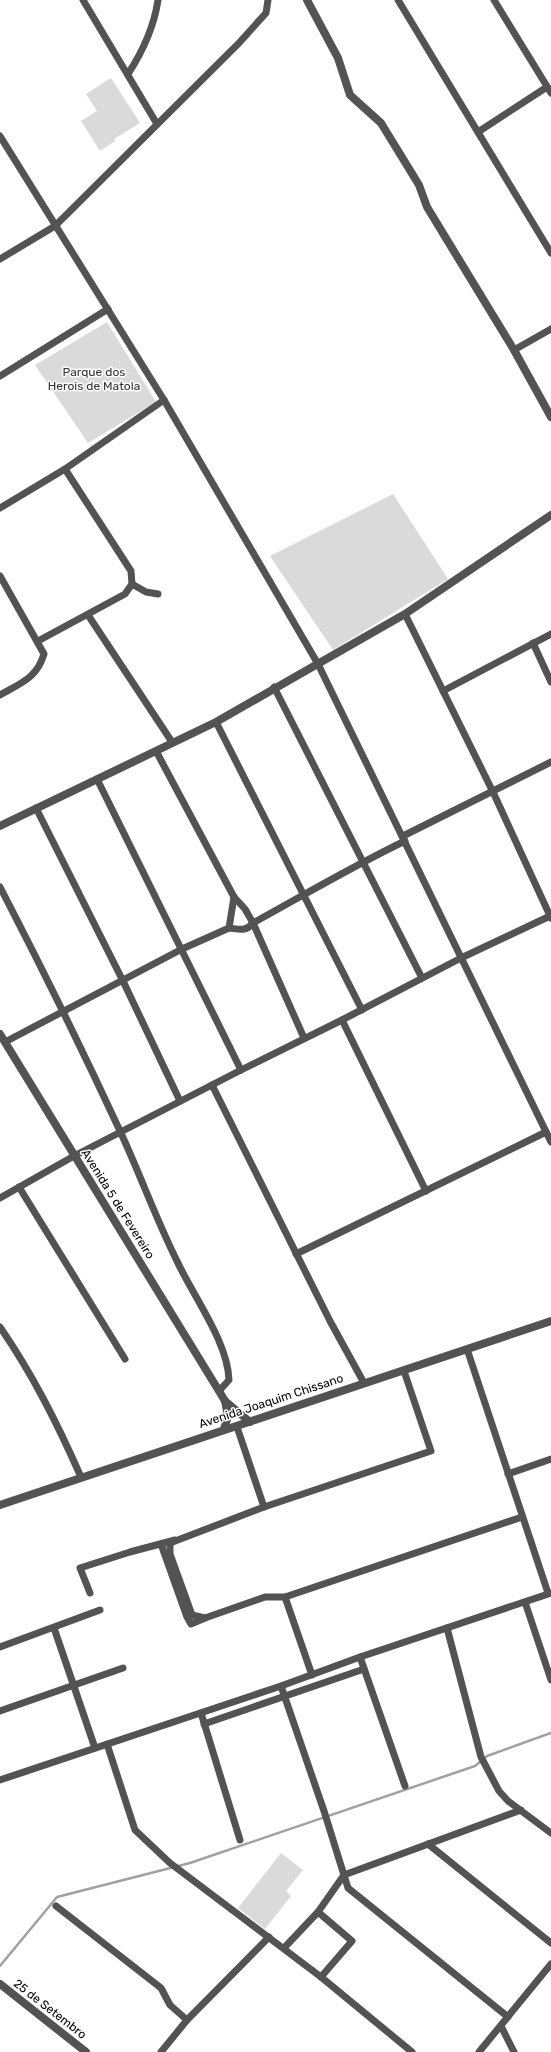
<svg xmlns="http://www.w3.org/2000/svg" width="551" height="2052" font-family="Rubik,sans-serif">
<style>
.green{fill:#dadada}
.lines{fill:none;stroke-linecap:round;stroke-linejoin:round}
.stream{stroke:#a1a1a1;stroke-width:2.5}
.minor{stroke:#535353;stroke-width:7}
.tertiary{stroke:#535353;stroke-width:8}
.labels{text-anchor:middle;stroke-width:3;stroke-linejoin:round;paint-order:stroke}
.park-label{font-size:12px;fill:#313131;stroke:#fff}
.street-label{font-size:12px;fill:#000;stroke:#fff}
</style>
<rect width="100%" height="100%" fill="#fff"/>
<g class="green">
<polygon points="111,78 140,123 114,139 115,141 100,151 81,121 97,111 86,94"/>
<polygon points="107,322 156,402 88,443 35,365"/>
<polygon points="393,494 448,579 333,650 270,556"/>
<polygon points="281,1853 303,1870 286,1891 291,1896 265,1929 238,1908"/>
</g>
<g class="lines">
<polyline class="stream" points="0,1966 57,1897 190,1863 475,1766 487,1756 551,1733"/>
<g class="minor">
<polyline points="83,0 157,124"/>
<polyline points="398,0 551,253"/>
<polyline points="494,0 551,93"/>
<path d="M128,74C143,51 154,27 158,0"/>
<polyline points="478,132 547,87"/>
<polyline points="0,136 164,400 318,664 551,1142"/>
<polyline points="0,259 55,226 239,43 266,13 268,0"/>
<polyline points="514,350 551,329"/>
<polyline points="0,376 108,309"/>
<polyline points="0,508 65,469 164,400"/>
<path d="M0,576L44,654C37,678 21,683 0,695"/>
<polyline points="132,584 146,592 158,594"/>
<polyline points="405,614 493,792 551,918"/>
<polyline points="88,615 172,742"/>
<polyline points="38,641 125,594 132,584 131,571 65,469"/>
<polyline points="533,643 551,682"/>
<polyline points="274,687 422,978"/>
<polyline points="443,691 551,634"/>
<polyline points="216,722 362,1010"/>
<polyline points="156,751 234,897 245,909 253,923 304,1038"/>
<polyline points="97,779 241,1070"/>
<polyline points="36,808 123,981 180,1101"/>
<polyline points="403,836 551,762"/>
<path d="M0,887C42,968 82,1049 120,1131C140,1174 156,1219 177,1261C193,1296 228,1342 229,1380L219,1391"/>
<path d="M229,928C239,929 246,932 253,923C304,895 353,866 405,841"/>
<polyline points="342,1020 426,1191"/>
<polyline points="5,1042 182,949 229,928 234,897"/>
<polyline points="212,1085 330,1321 364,1383"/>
<polyline points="19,1187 125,1359"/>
<polyline points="0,1198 74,1156 241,1070 342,1020 461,958 550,916"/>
<polyline points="296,1254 546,1132"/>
<path d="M0,1327C33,1375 57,1423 81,1477"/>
<polyline points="467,1349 548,1593"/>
<polyline points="404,1371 431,1451 264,1507 170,1543 170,1554 192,1615 205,1618 265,1597 285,1597 522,1517"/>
<polyline points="237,1427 264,1507"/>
<polyline points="508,1474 551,1459"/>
<polyline points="161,1544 187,1617 191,1624 205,1618"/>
<polyline points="90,1593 80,1568 130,1552 175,1540"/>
<polyline points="285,1597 312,1675"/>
<polyline points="525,1602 551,1680"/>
<polyline points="54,1628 95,1748"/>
<polyline points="447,1628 481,1757 499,1791 508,1801 551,1833"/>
<polyline points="0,1647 100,1610"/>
<polyline points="360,1657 405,1786"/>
<polyline points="281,1686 324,1811 348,1888 508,2017"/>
<polyline points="0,1711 123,1668"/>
<polyline points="201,1713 240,1840"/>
<polyline points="204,1724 364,1669"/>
<polyline points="107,1744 135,1830 170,1863 321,1977 412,2052"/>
<polyline points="0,1780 281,1686 360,1657 551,1593"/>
<polyline points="428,1844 551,1943"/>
<polyline points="56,1906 161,1988 170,2005 187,2020"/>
<polyline points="318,1912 352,1941 321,1977"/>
<polyline points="284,1948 318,1912 344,1875 521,1810"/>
<polyline points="501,2026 514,2052"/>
<polyline points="161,2052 187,2020 269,1937"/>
<polyline points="479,2052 551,1964"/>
</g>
<g class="tertiary">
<polyline points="307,0 338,58 350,95 381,123 419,185 427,207 514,350 551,417"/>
<polyline points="0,826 216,722 405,614 551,515"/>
<polyline points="0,1034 219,1391 225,1401 250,1422"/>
<polyline points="224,1429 228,1416 225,1401"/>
<polyline points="0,1505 551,1321"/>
<polyline points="0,1984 86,2052"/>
</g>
</g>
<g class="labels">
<g class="park-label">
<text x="94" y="376">Parque dos<tspan x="94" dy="14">Herois de Matola</tspan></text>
</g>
<g class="street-label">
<text transform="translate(118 1204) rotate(58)" y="4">Avenida 5 de Fevereiro</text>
<text transform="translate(271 1401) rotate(-18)" y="4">Avenida Joaquim Chissano</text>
<text transform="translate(50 2009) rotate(38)" y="4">25 de Setembro</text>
</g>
</g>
</svg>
